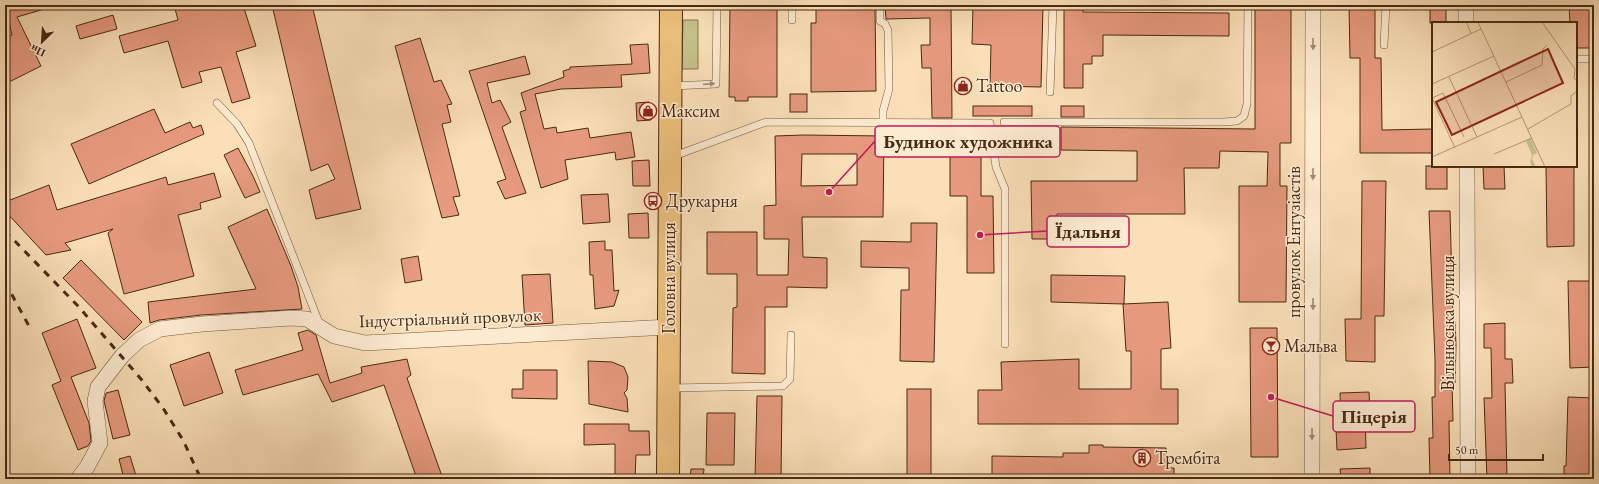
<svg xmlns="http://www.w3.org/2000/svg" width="1599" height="484" font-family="'EB Garamond',serif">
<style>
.green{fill:#c6c08a;stroke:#87764e}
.building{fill:#e79a7e;stroke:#482b12;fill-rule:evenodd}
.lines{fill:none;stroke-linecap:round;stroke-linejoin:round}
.lane-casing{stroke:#74583c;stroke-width:8}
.street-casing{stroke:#74583c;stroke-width:16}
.primary-casing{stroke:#482b12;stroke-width:24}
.lane{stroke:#fcead1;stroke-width:7}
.street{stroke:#fcead1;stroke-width:15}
.primary{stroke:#edc07c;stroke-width:22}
.rail{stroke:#482b12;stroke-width:3;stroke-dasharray:7 7;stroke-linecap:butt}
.oneway{fill:#a28a72}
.labels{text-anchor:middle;stroke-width:3;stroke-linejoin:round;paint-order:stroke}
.poi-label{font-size:18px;fill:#482b12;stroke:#fcead1;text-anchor:start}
.street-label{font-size:18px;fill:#482b12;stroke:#fcead1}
.inset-road{fill:none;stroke:#b39776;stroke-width:1}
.view{fill:#8f2418;fill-opacity:0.15;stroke:#8f2418;stroke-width:2}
.inset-edge{fill:none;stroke:#482b12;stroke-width:2}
.leader{fill:none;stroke:#c2185b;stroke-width:1.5}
.callout-dot{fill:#c2185b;stroke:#fcead1;stroke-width:1.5}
.callout{fill:#fcead1;stroke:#c2185b;stroke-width:1.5}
.callout-label{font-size:19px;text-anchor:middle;font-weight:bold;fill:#482b12}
</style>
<rect width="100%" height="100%" fill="#fadfb8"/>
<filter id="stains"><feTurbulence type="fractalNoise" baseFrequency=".005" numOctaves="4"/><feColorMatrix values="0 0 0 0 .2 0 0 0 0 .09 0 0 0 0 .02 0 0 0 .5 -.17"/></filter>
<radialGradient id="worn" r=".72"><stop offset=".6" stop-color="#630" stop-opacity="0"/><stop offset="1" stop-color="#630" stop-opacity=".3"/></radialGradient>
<polygon class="green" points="683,20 698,20 698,69 682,69"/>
<g class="building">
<polygon points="5,5 48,5 48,8 17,17 41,66 5,84 5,39 12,35"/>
<polygon points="174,5 243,5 256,46 236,52 250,98 232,103 221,67 199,72 202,82 182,88 168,41 124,53 119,36 178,20"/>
<polygon points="272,5 312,5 361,209 316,219 309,190 335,179 328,164 311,171"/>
<polygon points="730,5 777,5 777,97 748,97 748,101 735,101 735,97 729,97"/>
<polygon points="816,5 875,5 876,91 811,92 811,23 816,23"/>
<polygon points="885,5 951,5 952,118 932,118 931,68 922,68 921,45 930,45 930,18 886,19"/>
<polygon points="973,5 1043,5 1041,87 990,86 991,45 972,44"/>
<polygon points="1064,5 1083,5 1083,12 1229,13 1229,36 1103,35 1103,56 1092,56 1092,64 1083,64 1083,88 1064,88"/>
<polygon points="1255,5 1291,5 1291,143 1280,143 1280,186 1287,186 1286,302 1239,302 1239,186 1267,186 1268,152 1220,151 1219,168 1184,168 1185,214 1057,214 1057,239 1032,239 1031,181 1137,181 1137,151 1061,150 1061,127 1255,129"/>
<polygon points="1349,5 1375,5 1375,58 1381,58 1382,130 1433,129 1433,153 1360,153 1360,58 1350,58"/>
<rect x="1430" y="5" width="16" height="18"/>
<polygon points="1569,5 1594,5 1594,48 1576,48 1576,23 1570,23"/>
<polygon points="113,15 117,29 80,39 76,26"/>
<polygon points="420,38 434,82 441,80 452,104 447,105 451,122 442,124 460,196 453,197 459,215 442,218 395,46"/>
<polygon points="648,44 650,73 621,75 622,87 561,89 535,94 544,129 556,127 557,133 588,128 590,138 631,132 635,157 616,160 615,152 565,160 568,179 541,188 520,112 526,110 521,93 564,77 563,71 570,69 570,67 632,64 630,45"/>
<polygon points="525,56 530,74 487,83 492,103 500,100 511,122 502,127 526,193 505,199 497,182 506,179 469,71"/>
<rect x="790" y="94" width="17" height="18"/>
<polygon points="649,102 651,120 637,121 636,103"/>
<rect x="973" y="106" width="59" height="10"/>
<rect x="1061" y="106" width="23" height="11"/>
<polygon points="154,109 165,133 190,122 193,128 201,125 204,134 89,184 71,144"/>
<polygon points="981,134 981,196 993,196 994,273 967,273 967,196 950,196 950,135"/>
<path d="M803,135L884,136L883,217H802L803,257L827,258V288L787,287V307H765V374L732,373L733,308L737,307V274H707V232H757V275H788L789,239H764V206L776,205L775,136ZM802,154H857V185L801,186Z"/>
<polygon points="238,148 253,176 260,192 245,198 224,155"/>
<polygon points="649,160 650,186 633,186 632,161"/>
<rect x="1426" y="166" width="21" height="23"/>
<polygon points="1483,166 1504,166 1505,189 1484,189"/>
<polygon points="1546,166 1574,166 1574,246 1547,247"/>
<polygon points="214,173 221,197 200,203 201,209 178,215 194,276 124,294 108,233 113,229 65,243 71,250 46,255 5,211 5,202 49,185 57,210 166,177 168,185"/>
<polygon points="1362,181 1386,181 1384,316 1375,316 1375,362 1346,361 1345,319 1361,319"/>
<polygon points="608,194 610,222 583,224 581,195"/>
<polygon points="267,209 291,266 298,287 302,309 201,315 159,320 150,323 148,302 256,289 228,227"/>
<polygon points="1429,211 1450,211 1453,321 1455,321 1456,345 1455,383 1452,383 1453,421 1449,421 1450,479 1430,479 1429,438 1433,438 1432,397 1435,397 1435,359"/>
<polygon points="648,213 649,238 629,238 628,214"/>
<polygon points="911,223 937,223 934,362 900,361 901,290 909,290 909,268 861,267 861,241 911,242"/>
<polygon points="605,241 605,250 612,250 614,291 619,290 614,306 595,309 593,275 590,275 589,242"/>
<polygon points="418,256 422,280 405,283 401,259"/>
<polygon points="81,260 142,322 124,340 63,278"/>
<polygon points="550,274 553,323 525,325 522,275"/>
<polygon points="1051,275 1125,276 1124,304 1051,302"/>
<polygon points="1568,281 1594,281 1594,367 1570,368"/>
<polygon points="1168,302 1171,348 1161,349 1161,389 1178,389 1178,424 978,424 978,390 1002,390 1001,362 1079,359 1079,389 1131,389 1131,351 1126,351 1123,304"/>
<polygon points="77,319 96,368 71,377 89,423 91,441 88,446 78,450 52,385 61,381 42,333"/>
<polygon points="1505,323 1505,359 1512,359 1513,383 1505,383 1507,479 1487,479 1484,398 1492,398 1491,348 1484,348 1484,324"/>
<polygon points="1250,328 1277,328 1278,457 1251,457"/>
<polygon points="308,330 316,335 330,383 362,373 361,367 407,359 411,375 407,378 443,479 417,479 384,385 332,402 318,374 243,395 235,370 303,350 298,333"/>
<polygon points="209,352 223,393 184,406 170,365"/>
<polygon points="588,361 612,362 624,367 628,377 627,390 624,393 627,398 628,412 589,404"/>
<polygon points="523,370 557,370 557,399 512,398 512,389 523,389"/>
<rect x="907" y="389" width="24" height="90"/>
<polygon points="118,390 130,435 113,439 104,401 106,393"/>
<polygon points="1369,392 1370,413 1365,414 1366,448 1337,450 1336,428 1341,428 1340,393"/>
<polygon points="757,396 782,396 781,479 755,479"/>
<polygon points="1568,397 1594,398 1590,479 1564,479 1564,466 1566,466"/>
<polygon points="707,413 735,413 734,465 706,465"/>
<polygon points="584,424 629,424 629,431 649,431 650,455 636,455 635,479 615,479 615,444 584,445"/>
<polygon points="1089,445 1103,445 1103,447 1166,448 1166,468 1174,468 1174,479 992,479 992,456 1063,457 1063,453 1089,453"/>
<polygon points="130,456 137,479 124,479 119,459"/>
<polygon points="1370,468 1370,479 1341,479 1340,469"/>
<polygon points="691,469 704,469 703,479 690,479"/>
</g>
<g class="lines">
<defs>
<g id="lane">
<polyline points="792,5 792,20"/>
<polyline points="880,5 880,21 885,24 888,30 889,89 883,111 883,122"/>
<polyline points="1384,45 1386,5"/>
<polyline points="1576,59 1594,59"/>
<polyline points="672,86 716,84 717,5"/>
<polyline points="1050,92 1053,5"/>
<polyline points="217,103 237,124 249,143 320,325"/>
<polyline points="1004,122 1223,122 1237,121 1244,116 1247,104 1248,5"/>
<polyline points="674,156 766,122 990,123 996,167 1005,189 1005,344"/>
<polyline points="671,388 783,386 790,379 791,335"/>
</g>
<g id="street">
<polyline points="1466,5 1466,23"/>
<polyline points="1467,166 1468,479"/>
<polyline points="78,479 87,467 100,443 95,401 98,387 122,356 139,340 160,329 202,324 291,318 307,319 334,336 365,343 669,327"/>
<polyline points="1312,479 1313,5"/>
</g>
<polyline id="primary" points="668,479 671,5"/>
</defs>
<use href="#lane" class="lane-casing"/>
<use href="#street" class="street-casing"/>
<use href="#primary" class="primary-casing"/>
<use href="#lane" class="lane"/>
<use href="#street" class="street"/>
<use href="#primary" class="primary"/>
<g class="rail">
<polyline points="5,231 78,306 141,379 163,408 183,440 201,479"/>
<polyline points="5,282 30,328"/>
</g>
</g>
<defs><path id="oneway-solid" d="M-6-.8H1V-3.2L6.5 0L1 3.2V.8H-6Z"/></defs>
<g class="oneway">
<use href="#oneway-solid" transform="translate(1313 44) rotate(90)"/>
<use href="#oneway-solid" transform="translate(709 84) rotate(-5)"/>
<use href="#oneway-solid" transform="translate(1313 174) rotate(90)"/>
<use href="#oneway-solid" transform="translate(1313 304) rotate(90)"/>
<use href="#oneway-solid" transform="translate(1312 434) rotate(90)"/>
</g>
<defs>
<symbol id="shop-ring" viewBox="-11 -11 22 22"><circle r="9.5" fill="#fcead1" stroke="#8f2418" stroke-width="1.5"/><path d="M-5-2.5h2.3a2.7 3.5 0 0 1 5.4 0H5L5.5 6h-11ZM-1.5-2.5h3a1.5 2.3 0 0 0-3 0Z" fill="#8f2418"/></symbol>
<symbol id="bus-ring" viewBox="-11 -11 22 22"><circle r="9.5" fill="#fcead1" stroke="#8f2418" stroke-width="1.5"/><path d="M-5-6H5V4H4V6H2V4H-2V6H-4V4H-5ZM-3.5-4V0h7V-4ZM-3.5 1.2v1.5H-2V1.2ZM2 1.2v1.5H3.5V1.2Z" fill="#8f2418"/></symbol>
<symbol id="bar-ring" viewBox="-11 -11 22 22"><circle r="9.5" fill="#fcead1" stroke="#8f2418" stroke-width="1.5"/><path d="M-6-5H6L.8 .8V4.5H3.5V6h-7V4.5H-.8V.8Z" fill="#8f2418"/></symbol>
<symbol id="building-ring" viewBox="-11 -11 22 22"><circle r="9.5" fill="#fcead1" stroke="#8f2418" stroke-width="1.5"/><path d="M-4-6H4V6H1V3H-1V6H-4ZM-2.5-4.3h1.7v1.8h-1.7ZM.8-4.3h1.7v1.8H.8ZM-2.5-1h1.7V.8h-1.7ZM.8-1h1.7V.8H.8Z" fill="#8f2418"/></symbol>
</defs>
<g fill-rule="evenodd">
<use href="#shop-ring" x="953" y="76" width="20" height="20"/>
<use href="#shop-ring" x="638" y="101" width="20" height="20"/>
<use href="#bus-ring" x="643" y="191" width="20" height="20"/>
<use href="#bar-ring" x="1261" y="336" width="20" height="20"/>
<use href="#building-ring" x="1132" y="448" width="20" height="20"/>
</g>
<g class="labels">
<g class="poi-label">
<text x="976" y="92">Tattoo</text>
<text x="661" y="117">Максим</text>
<text x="666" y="207">Друкарня</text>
<text x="1284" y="352">Мальва</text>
<text x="1155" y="464">Трембіта</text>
</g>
<g class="street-label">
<text transform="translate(1294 242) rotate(-90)" y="6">провулок Ентузіастів</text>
<text transform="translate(669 278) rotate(-90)" y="6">Головна вулиця</text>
<text transform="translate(450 318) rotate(-2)" y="6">Індустріальний провулок</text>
<text transform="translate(1448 323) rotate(-90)" y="6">Вільнюська вулиця</text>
</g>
</g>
<g transform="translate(1432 22)">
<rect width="145" height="145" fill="#fadfb8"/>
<path d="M99,117L105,131L101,133L100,137L104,145H100L98,140L100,133L94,119Z" fill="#c6c08a"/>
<path class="inset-road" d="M34,0L39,11M46,0L113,145M110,0L143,47L142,56L145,59M0,30L49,7M17,55L45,115M74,60L110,43L111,27L115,23M0,62L62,34M0,76L11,71L32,115M0,76L23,126M96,107L139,82V74L145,69M62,132L100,116M0,135L90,95"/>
<path class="view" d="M116,27L131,61L20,113L4,80Z"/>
<rect width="145" height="145" class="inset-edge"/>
</g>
<path class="leader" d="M829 192L875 141M980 235L1047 231M1271 397L1333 416"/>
<g class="callout-dot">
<circle cx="829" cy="192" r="4"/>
<circle cx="980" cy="235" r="4"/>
<circle cx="1271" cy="397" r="4"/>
</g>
<g class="callout">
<rect x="875" y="126" width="185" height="31" rx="4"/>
<rect x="1047" y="216" width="82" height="31" rx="4"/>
<rect x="1333" y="401" width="82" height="31" rx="4"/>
</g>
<g class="callout-label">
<text x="968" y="148">Будинок художника</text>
<text x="1088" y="238">Їдальня</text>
<text x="1374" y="423">Піцерія</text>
</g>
<rect width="1599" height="484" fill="none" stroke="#fadfb8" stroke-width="20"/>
<rect x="6" y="6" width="1587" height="472" fill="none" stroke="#482b12" stroke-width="2"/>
<rect x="10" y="10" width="1579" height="464" fill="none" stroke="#482b12"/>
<g transform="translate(42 42) rotate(205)" stroke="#fcead1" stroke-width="3" paint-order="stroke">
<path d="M0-3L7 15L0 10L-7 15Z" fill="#482b12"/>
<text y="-6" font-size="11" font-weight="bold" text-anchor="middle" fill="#482b12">Пн</text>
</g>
<path d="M1449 454v6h94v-6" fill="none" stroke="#482b12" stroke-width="2"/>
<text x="1455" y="454" font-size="12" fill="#482b12" stroke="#fcead1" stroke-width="3" paint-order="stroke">50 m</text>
<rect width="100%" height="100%" filter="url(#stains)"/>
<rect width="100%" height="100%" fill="url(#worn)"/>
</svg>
